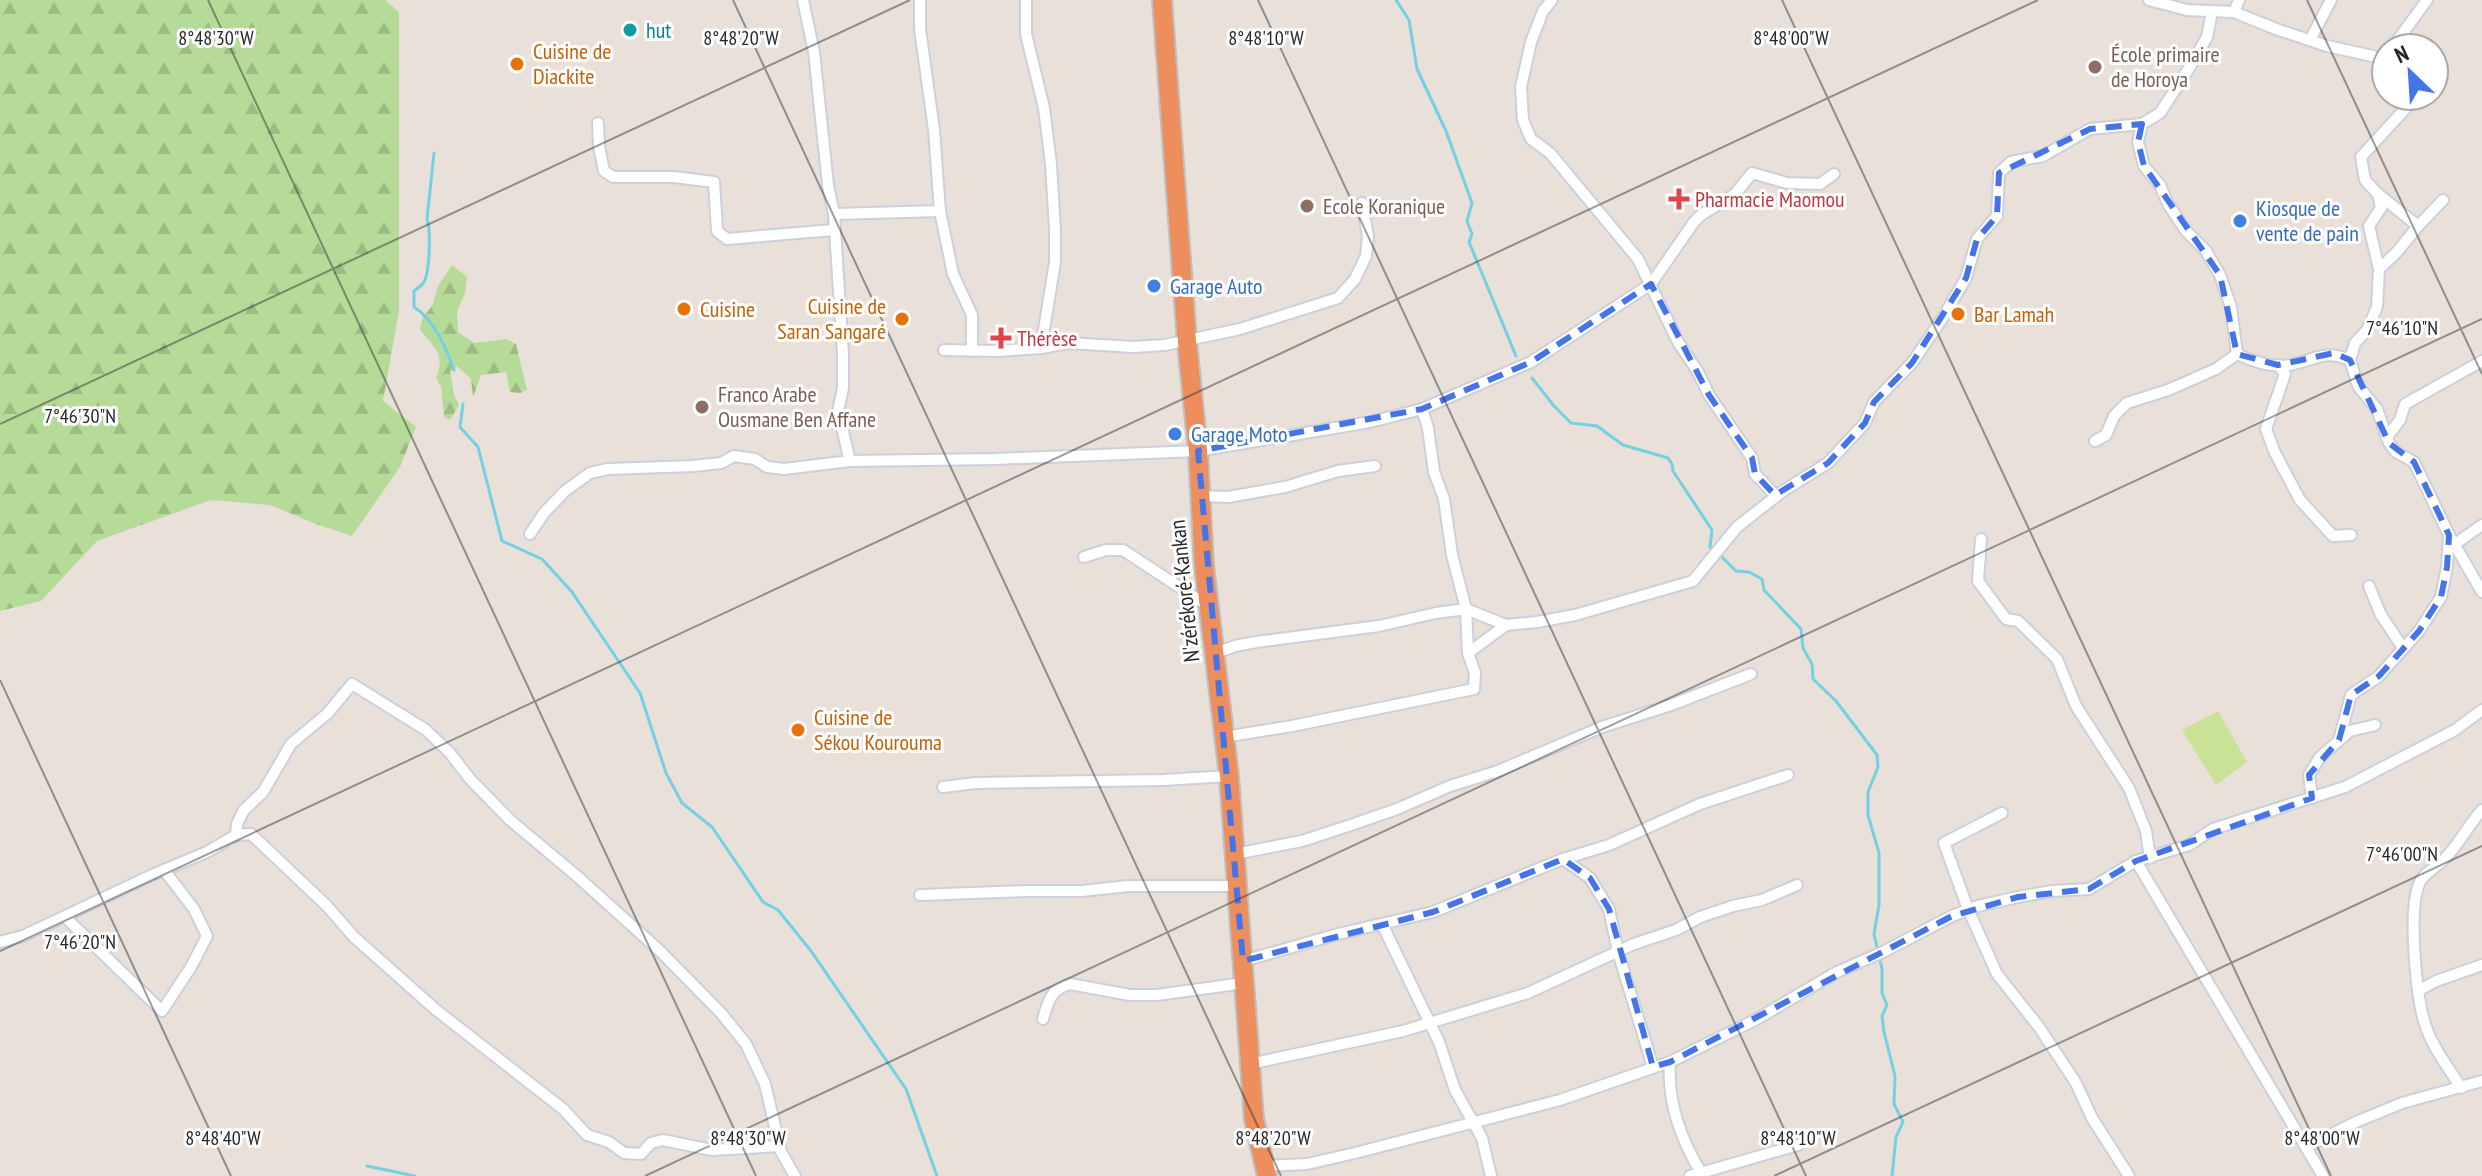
<svg xmlns="http://www.w3.org/2000/svg" width="2482" height="1176" font-family="'PT Sans Narrow',sans-serif">
<style>
.forest{fill:url(#forest-firs)}
.pitch{fill:#c9e296}
.lines{fill:none;stroke-linecap:round;stroke-linejoin:round}
.stream{stroke:#74d0e3;stroke-width:3}
.street-casing{stroke:#ccd0db;stroke-width:14}
.highway-casing{stroke:#bebebe;stroke-width:22}
.street{stroke:#fff;stroke-width:10}
.highway{stroke:#ef8e5d;stroke-width:18}
.marked{fill:none;stroke:#4574e9;stroke-width:6;stroke-dasharray:16 10;stroke-linejoin:round}
.ticks{fill:none;stroke:#272727;stroke-width:2;stroke-opacity:0.45}
.culture-dot{fill:#0f9aa8;stroke:#fff;stroke-width:3}
.food-dot{fill:#e8710a;stroke:#fff;stroke-width:3}
.education-dot{fill:#8d6e63;stroke:#fff;stroke-width:3}
.health-dot{fill:#e0444e;stroke:#fff;stroke-width:3}
.shop-dot{fill:#3f7fe0;stroke:#fff;stroke-width:3}
.labels{text-anchor:middle;stroke-width:6;stroke-linejoin:round;paint-order:stroke}
.culture-label{font-size:22px;fill:#0d838f;stroke:#fff;text-anchor:start}
.food-label{font-size:22px;fill:#c56008;stroke:#fff;text-anchor:start}
.education-label{font-size:22px;fill:#785e54;stroke:#fff;text-anchor:start}
.health-label{font-size:22px;fill:#be3a42;stroke:#fff;text-anchor:start}
.shop-label{font-size:22px;fill:#366cbe;stroke:#fff;text-anchor:start}
.street-label{font-size:22px;fill:#272727;stroke:#fff}
.ticks-label{font-size:20px;text-anchor:middle;fill:#272727;stroke:#fff;stroke-width:6;stroke-linejoin:round;paint-order:stroke}
</style>
<defs>
<pattern id="forest-firs" width="22" height="20" patternUnits="userSpaceOnUse" patternTransform="scale(2)"><rect width="22" height="20" fill="#b6db99"/><path d="M5 1l3.5 6h-7zM16 11l3.5 6h-7z" fill="#9cbc84"/></pattern>
</defs>
<rect width="100%" height="100%" fill="#e8e0d9"/>
<g class="forest">
<polygon points="0,0 385,0 399,12 399,311 383,401 416,427 400,467 352,536 316,524 270,505 211,500 97,541 41,601 0,611"/>
<path d="M452,265L467,277L465,293L457,312L458,332L474,343L506,339L516,344L527,390L520,393L510,392L506,372L481,375L473,397L471,379L457,366L450,371L454,395L459,405L450,420L444,417L441,387L436,377C446,355 434,347 420,330L422,319L433,304L438,286Z"/>
</g>
<polygon class="pitch" points="2218,711 2247,762 2216,785 2182,730"/>
<g class="lines">
<g class="stream">
<polyline points="1396,0 1409,20 1417,69 1446,131 1472,203 1467,221 1472,234 1469,242 1516,356"/>
<path d="M434,153L427,219C431,230 430,271 424,282C422,286 417,288 414,291V307C434,319 446,348 454,370"/>
<polyline points="1532,378 1554,406 1571,423 1597,426 1623,445 1668,458 1672,464 1673,471 1712,530 1710,547 1714,550"/>
<polyline points="463,404 460,427 478,447 502,541 542,559 572,592 640,693 666,773 682,803 712,827 763,902 778,910 811,951 906,1089 937,1176"/>
<polyline points="1720,555 1736,571 1749,572 1762,579 1764,590 1801,629 1803,648 1812,664 1813,679 1836,701 1877,755 1878,767 1868,792 1868,815 1879,853 1879,905 1874,934 1882,969 1882,993 1887,1005 1882,1016 1884,1032 1895,1076 1894,1104 1903,1122 1896,1137 1892,1176"/>
<polyline points="367,1166 415,1176"/>
</g>
<defs>
<g id="street">
<polyline points="803,0 814,52 828,185 834,214 843,354 843,388 838,411 850,461 995,459 1198,451 1370,422 1422,409 1531,362 1651,284 1694,222 1701,215 1735,194 1752,173 1787,183 1820,184 1834,174"/>
<polyline points="920,0 920,29 934,130 940,211 953,274 972,315 972,351"/>
<polyline points="1026,0 1026,34 1044,108 1051,164 1055,230 1055,262 1041,348"/>
<polyline points="1552,0 1543,11 1531,42 1521,87 1523,120 1531,139 1550,153 1638,259 1678,342 1698,372 1709,395 1752,458 1755,474 1776,496"/>
<polyline points="2149,0 2187,10 2234,12 2276,29 2327,46 2386,59"/>
<path d="M2212,12L2207,37L2191,65L2160,113L2142,124L2138,142L2144,166L2160,185L2168,204L2186,231L2206,251L2220,275L2231,307L2237,354C2254,362 2276,369 2294,364C2319,358 2325,350 2350,360"/>
<polyline points="2234,12 2239,0"/>
<polyline points="2310,40 2331,0"/>
<polyline points="2392,48 2427,0"/>
<polyline points="2417,96 2361,157 2365,180 2378,194 2418,226 2443,200"/>
<polyline points="598,123 599,146 604,171 613,177 674,177 714,182 717,231 727,239 834,230"/>
<polyline points="2378,194 2381,208 2369,226 2379,269"/>
<polyline points="834,214 940,211"/>
<polyline points="2418,226 2397,252 2379,269 2377,307 2367,330 2355,343 2350,360 2358,386 2377,409 2389,443 2396,452 2414,462 2449,535 2482,592"/>
<polyline points="944,350 998,351 1041,348 1069,343 1133,347 1165,345 1240,329 1338,298 1355,279 1366,256 1368,236 1362,203"/>
<polyline points="2278,365 2285,374 2266,429 2275,453 2300,500 2333,536 2351,535"/>
<polyline points="2387,437 2400,420 2405,404 2482,361"/>
<polyline points="2095,441 2106,435 2114,416 2127,403 2168,390 2216,369 2237,354"/>
<polyline points="1199,496 1228,497 1285,487 1338,471 1375,466"/>
<polyline points="530,534 544,513 565,491 590,473 608,469 693,466 721,463 734,456 755,459 767,467 784,469 850,461"/>
<polyline points="1981,539 1978,581 2006,619 2018,621 2057,659 2076,706 2129,788 2146,831 2150,858"/>
<polyline points="2455,544 2482,525"/>
<polyline points="1084,557 1106,550 1123,550 1208,606"/>
<polyline points="2369,586 2381,615 2403,648"/>
<polyline points="1468,653 1506,625"/>
<polyline points="1214,654 1235,646 1256,642 1379,626 1436,613 1466,609 1506,625 1537,622 1575,615 1693,581 1737,527 1783,491 1828,463 1865,423 1874,402 1912,363 1942,319 1966,278 1977,239 1997,216 1999,173 2011,162 2043,156 2090,129 2142,124"/>
<polyline points="1224,737 1292,726 1474,689 1475,673 1468,653 1466,609 1452,555 1444,499 1434,472 1428,428 1422,409"/>
<polyline points="2339,740 2351,695 2379,676 2419,631 2441,597 2447,567 2449,535"/>
<polyline points="943,787 976,783 1163,780 1229,776"/>
<polyline points="2312,798 2309,775 2320,757 2350,731 2375,725"/>
<polyline points="2002,813 1944,843 1968,909 1997,974 2039,1027 2076,1083 2092,1118 2129,1176"/>
<polyline points="236,835 237,824 244,810 263,792 291,744 328,713 352,684 426,730 450,753 470,779 510,820 578,877 660,951 721,1013 746,1044 765,1084 781,1152 795,1176"/>
<polyline points="1235,854 1302,841 1351,825 1397,809 1450,786 1498,771 1602,727 1671,705 1751,674"/>
<polyline points="1563,859 1590,878 1609,909 1618,952 1653,1067"/>
<polyline points="2136,861 2323,1176"/>
<polyline points="920,895 1027,891 1082,891 1128,886 1237,886"/>
<polyline points="65,917 162,1011 191,967 207,936 194,909 164,870"/>
<polyline points="1382,924 1439,1042 1455,1090 1482,1138 1491,1176"/>
<polyline points="0,942 23,936 152,875 207,852 236,835 251,834 327,906 354,937 435,1009 563,1109 587,1135 609,1142 624,1153 641,1154 651,1143 663,1140 712,1150 780,1146"/>
<polyline points="1243,961 1338,934 1433,912 1563,859 1609,845 1700,804 1788,775"/>
<polyline points="2418,991 2436,981 2482,965"/>
<path d="M1043,1019C1048,1002 1051,988 1070,984L1130,995H1157L1244,983"/>
<path d="M1670,1062C1667,1102 1682,1142 1703,1176"/>
<polyline points="1250,1064 1403,1031 1528,993 1634,944 1676,930 1700,917 1733,906 1762,900 1797,885"/>
<path d="M2461,1088C2449,1068 2432,1047 2425,1024C2416,996 2408,911 2419,884C2422,875 2433,869 2440,863C2457,849 2467,826 2482,810"/>
<polyline points="2306,1147 2356,1122 2402,1103 2482,1081"/>
<polyline points="1263,1166 1307,1164 1355,1153 1560,1100 1670,1062 1757,1019 1835,973 1883,952 1952,916 1978,906 2018,897 2052,891 2089,889 2136,861 2189,845 2213,829 2345,787 2455,730 2482,710"/>
<polyline points="1690,1176 1798,1145"/>
</g>
<polyline id="highway" points="1162,0 1187,342 1198,451 1204,566 1229,776 1254,1119 1267,1176"/>
</defs>
<use href="#street" class="street-casing"/>
<use href="#highway" class="highway-casing"/>
<use href="#street" class="street"/>
<use href="#highway" class="highway"/>
</g>
<path class="marked" d="M2142,124L2138,142L2144,166L2220,275L2237,354L2278,365L2334,353L2350,360L2389,443L2414,462L2449,535L2447,567L2441,597L2419,631L2379,676L2351,695L2339,740L2309,775L2312,798L2136,861L2089,889L2018,897L1952,916L1670,1062L1653,1067L1609,909L1590,878L1563,859L1433,912L1243,961L1198,451L1422,409L1531,362L1651,284L1709,395L1752,458L1755,474L1775,495L1828,463L1865,423L1874,402L1912,363L1966,278L1977,239L1997,216L1999,173L2090,129Z"/>
<path class="ticks" d="M208,0L756,1176M733,0L1281,1176M1258,0L1806,1176M1782,0L2331,1176M2307,0L2482,374M0,424L910,0M0,680L231,1176M0,951L2038,0M645,1176L2482,319M1774,1176L2482,846"/>
<circle class="culture-dot" cx="630" cy="30" r="8"/>
<g class="food-dot">
<circle cx="517" cy="64" r="8"/>
<circle cx="684" cy="309" r="8"/>
<circle cx="1958" cy="314" r="8"/>
<circle cx="902" cy="319" r="8"/>
<circle cx="798" cy="730" r="8"/>
</g>
<g class="education-dot">
<circle cx="2095" cy="67" r="8"/>
<circle cx="1307" cy="206" r="8"/>
<circle cx="702" cy="407" r="8"/>
</g>
<g class="health-dot">
<path d="M1675 187h8v8h8v8h-8v8h-8v-8h-8v-8h8z"/>
<path d="M997 326h8v8h8v8h-8v8h-8v-8h-8v-8h8z"/>
</g>
<g class="shop-dot">
<circle cx="2240" cy="221" r="8"/>
<circle cx="1154" cy="286" r="8"/>
<circle cx="1175" cy="434" r="8"/>
</g>
<g class="labels">
<g class="culture-label">
<text x="646" y="38">hut</text>
</g>
<g class="food-label">
<text x="533" y="59">Cuisine de<tspan x="533" dy="25">Diackite</tspan></text>
<text x="886" y="314" text-anchor="end">Cuisine de<tspan x="886" dy="25">Saran Sangaré</tspan></text>
<text x="700" y="317">Cuisine</text>
<text x="1974" y="322">Bar Lamah</text>
<text x="814" y="725">Cuisine de<tspan x="814" dy="25">Sékou Kourouma</tspan></text>
</g>
<g class="education-label">
<text x="2111" y="62">École primaire<tspan x="2111" dy="25">de Horoya</tspan></text>
<text x="1323" y="214">Ecole Koranique</text>
<text x="718" y="402">Franco Arabe<tspan x="718" dy="25">Ousmane Ben Affane</tspan></text>
</g>
<g class="health-label">
<text x="1695" y="207">Pharmacie Maomou</text>
<text x="1017" y="346">Thérèse</text>
</g>
<g class="shop-label">
<text x="2256" y="216">Kiosque de<tspan x="2256" dy="25">vente de pain</tspan></text>
<text x="1170" y="294">Garage Auto</text>
<text x="1191" y="442">Garage Moto</text>
</g>
<g class="street-label">
<text transform="translate(1184 591) rotate(-96)" y="8">N'zérékoré-Kankan</text>
</g>
</g>
<g class="ticks-label">
<text x="216" y="45">8°48'30"W</text>
<text x="741" y="45">8°48'20"W</text>
<text x="1266" y="45">8°48'10"W</text>
<text x="1791" y="45">8°48'00"W</text>
<text x="2402" y="335">7°46'10"N</text>
<text x="80" y="423">7°46'30"N</text>
<text x="2402" y="861">7°46'00"N</text>
<text x="80" y="949">7°46'20"N</text>
<text x="748" y="1145">8°48'30"W</text>
<text x="1273" y="1145">8°48'20"W</text>
<text x="1798" y="1145">8°48'10"W</text>
<text x="2322" y="1145">8°48'00"W</text>
<text x="223" y="1145">8°48'40"W</text>
</g>
<g transform="translate(2410 72) rotate(335)"><circle r="38" fill="#ffffff" stroke="#a9a9a9" stroke-width="2"/>
<path d="M0-6L14 30L0 20L-14 30Z" fill="#4574e9"/>
<text y="-12" font-size="22" font-weight="bold" text-anchor="middle" fill="#272727">N</text>
</g>
</svg>
